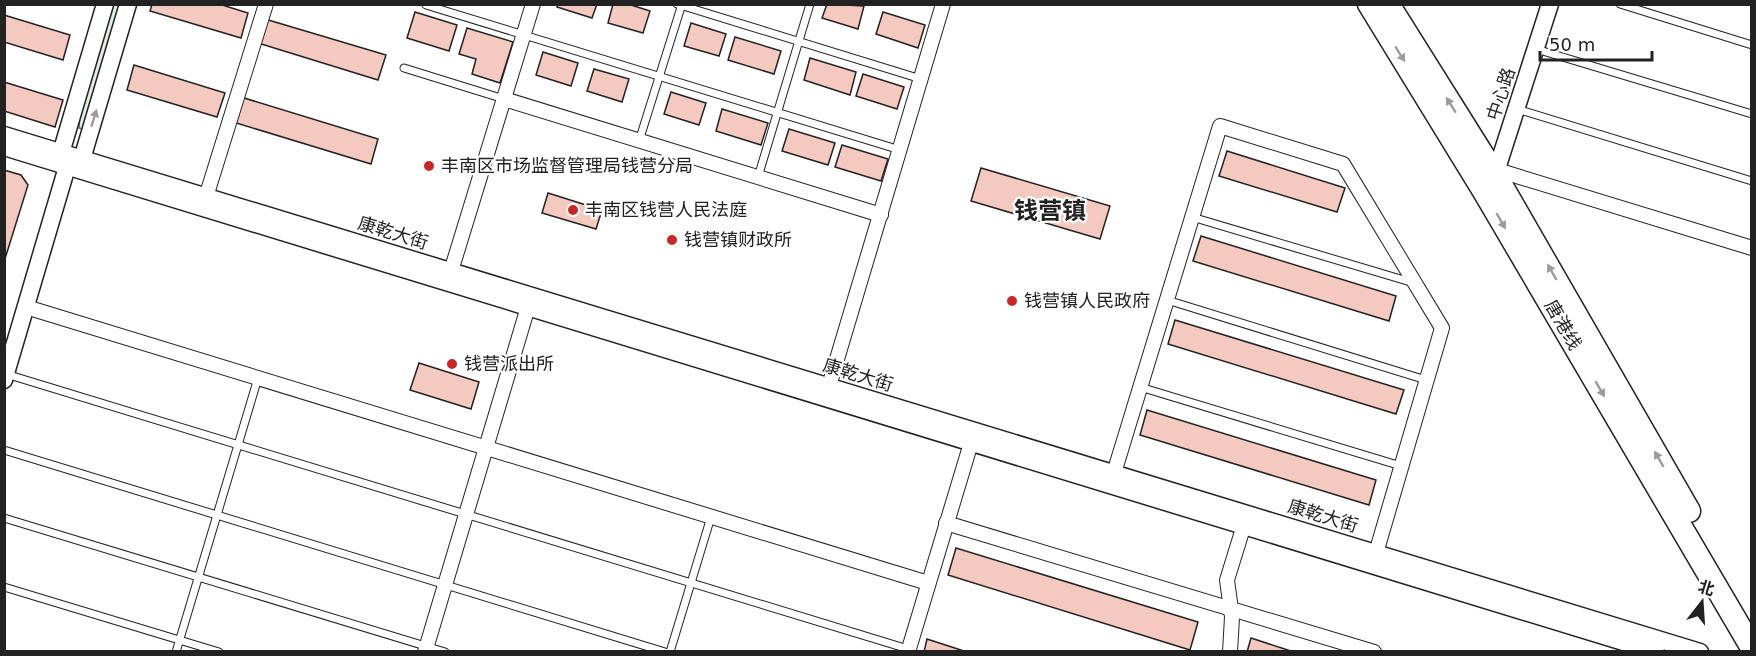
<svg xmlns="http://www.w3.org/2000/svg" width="1756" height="656" font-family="'DejaVu Sans','Noto Sans SC',sans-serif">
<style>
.green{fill:#e0efe3;stroke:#6f6f6f;stroke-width:1.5}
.building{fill:#f3c9c0;stroke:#222;stroke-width:1.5}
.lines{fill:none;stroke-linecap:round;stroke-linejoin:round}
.service-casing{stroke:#222;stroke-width:9}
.minor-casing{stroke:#222;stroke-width:16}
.tertiary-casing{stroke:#222;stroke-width:19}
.trunk-casing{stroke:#222;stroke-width:25}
.service{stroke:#fff;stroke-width:7}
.minor{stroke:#fff;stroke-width:14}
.tertiary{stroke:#fff;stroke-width:16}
.trunk{stroke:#fff;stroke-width:22}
.oneway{fill:#9c9c9c}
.poi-dot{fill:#c62828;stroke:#fff;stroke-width:2}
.labels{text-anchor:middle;stroke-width:4.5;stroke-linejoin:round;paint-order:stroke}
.street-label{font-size:18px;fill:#222;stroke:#fff}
.poi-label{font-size:18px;fill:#222;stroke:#fff;text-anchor:start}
.district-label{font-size:24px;font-weight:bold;fill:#222;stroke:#fff}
</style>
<rect width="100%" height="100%" fill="#fff"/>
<polygon class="green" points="113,5 121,5 88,115 82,129 79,128 80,113"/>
<g class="building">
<polygon points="152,4 219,4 248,13 241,38 150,11"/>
<polygon points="558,4 597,4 592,18 557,7"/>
<polygon points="613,4 628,4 650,11 643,33 608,23"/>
<polygon points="827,4 864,6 858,29 822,18"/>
<polygon points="415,12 457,25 449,51 407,38"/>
<polygon points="883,12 925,25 918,48 876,34"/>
<polygon points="4,15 70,35 63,60 4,42"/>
<polygon points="265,19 386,55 378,80 258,43"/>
<polygon points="691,23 726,34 719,56 684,46"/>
<polygon points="467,28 513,42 500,83 472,74 476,59 459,54"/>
<polygon points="735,37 781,51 774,74 728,60"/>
<polygon points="543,52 578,63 571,86 536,75"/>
<polygon points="810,58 856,72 850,95 804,80"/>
<polygon points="134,65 225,93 217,117 127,90"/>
<polygon points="594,69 629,79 622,102 587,91"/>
<polygon points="863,74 904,87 897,109 856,96"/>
<polygon points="4,82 63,100 55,127 4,111"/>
<polygon points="671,92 706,103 699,125 664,114"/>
<polygon points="241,97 378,139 371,164 233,122"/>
<polygon points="722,109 768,123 761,145 716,131"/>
<polygon points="789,129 835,143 828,165 782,151"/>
<polygon points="842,145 888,159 881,181 835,167"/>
<polygon points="1227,151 1345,188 1337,212 1219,176"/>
<polygon points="981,168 1110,206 1100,239 971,201"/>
<polygon points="4,170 21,175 28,185 4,262"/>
<polygon points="548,193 602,210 596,229 542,213"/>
<polygon points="1201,236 1396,296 1389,321 1193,261"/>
<polygon points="1175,320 1404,390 1396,414 1168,344"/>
<polygon points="419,363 479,382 471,409 410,390"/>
<polygon points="1147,410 1376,480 1369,505 1140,435"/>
<polygon points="956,548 1198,622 1190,650 948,575"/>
<polygon points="1251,638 1294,652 1247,652"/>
<polygon points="927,639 967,652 924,652"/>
</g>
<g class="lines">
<defs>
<g id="service">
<polyline points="677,4 921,79"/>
<polyline points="1620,4 1752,45"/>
<polyline points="426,5 900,150"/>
<polyline points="1536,49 1752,114"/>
<polyline points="404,68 504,99"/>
<polyline points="1517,109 1752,181"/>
<polyline points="639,141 682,4"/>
<polyline points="758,177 810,4"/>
<polyline points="1192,217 1414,283"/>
<polyline points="1167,300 1426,380"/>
<polyline points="6,374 908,649"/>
<polyline points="1140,387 1401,466"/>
<polyline points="4,450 665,652"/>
<polyline points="4,518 445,652"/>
<polyline points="4,587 219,652"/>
<polyline points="176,652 258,378"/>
<polyline points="670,652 711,517"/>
</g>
<g id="minor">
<polyline points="504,99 881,215"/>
<polyline points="1497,170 1752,248"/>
<polyline points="206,197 266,4"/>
<polyline points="448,281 533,4"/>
<polyline points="26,307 928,583"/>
<polyline points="826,396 943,4"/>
<polyline points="1114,473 1220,126 1343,164 1442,328 1376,553"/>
<polyline points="946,523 1374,652"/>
<polyline points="425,652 528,307"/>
<polyline points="908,652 971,443"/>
<polyline points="1230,652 1232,617 1227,580 1244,525"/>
</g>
<g id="tertiary">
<polyline points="4,135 1700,652"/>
<polyline points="4,147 1656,652"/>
<polyline points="74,163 82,159 128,4"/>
<polyline points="1493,181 1550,4"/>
<polyline points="4,380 67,167 61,153 105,4"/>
</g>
<g id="trunk">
<polyline points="1369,4 1485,193 1752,648"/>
<polyline points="1388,4 1496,176 1689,511"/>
</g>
</defs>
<use href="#service" class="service-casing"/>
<use href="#minor" class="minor-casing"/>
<use href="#tertiary" class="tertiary-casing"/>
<use href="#trunk" class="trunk-casing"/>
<use href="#service" class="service"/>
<use href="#minor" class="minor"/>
<use href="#tertiary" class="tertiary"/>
<use href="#trunk" class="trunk"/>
</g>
<defs><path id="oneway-solid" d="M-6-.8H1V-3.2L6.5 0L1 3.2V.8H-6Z" transform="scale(1.5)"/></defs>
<g class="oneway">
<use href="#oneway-solid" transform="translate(1400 54) rotate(58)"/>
<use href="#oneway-solid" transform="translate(1451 105) rotate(-122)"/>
<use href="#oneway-solid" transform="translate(94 118) rotate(-73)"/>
<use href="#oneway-solid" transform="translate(1501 221) rotate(60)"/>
<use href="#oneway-solid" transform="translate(1552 272) rotate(-120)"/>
<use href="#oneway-solid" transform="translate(1600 389) rotate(60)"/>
<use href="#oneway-solid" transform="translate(1659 459) rotate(-120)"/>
</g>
<g class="poi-dot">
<circle cx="429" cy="166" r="6"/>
<circle cx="573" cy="210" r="6"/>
<circle cx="672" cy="240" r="6"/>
<circle cx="1012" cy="301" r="6"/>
<circle cx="452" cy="364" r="6"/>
</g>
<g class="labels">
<g class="street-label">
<text transform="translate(1501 94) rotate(-72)" y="6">中心路</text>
<text transform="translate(393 233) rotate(17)" y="6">康乾大街</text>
<text transform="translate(1563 325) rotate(60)" y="6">唐港线</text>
<text transform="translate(858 375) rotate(17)" y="6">康乾大街</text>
<text transform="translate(1323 516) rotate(17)" y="6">康乾大街</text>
</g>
<g class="poi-label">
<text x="441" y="172">丰南区市场监督管理局钱营分局</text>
<text x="585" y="216">丰南区钱营人民法庭</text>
<text x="684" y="246">钱营镇财政所</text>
<text x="1024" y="307">钱营镇人民政府</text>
<text x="464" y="370">钱营派出所</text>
</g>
<g class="district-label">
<text x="1050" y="219">钱营镇</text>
</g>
</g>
<rect width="1756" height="656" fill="none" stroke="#222222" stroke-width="12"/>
<g transform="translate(1702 602) rotate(17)" stroke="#ffffff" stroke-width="4.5" paint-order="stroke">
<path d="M0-4.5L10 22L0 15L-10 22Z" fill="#222222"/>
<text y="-9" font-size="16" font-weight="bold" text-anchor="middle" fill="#222222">北</text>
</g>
<path d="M1540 51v9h112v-9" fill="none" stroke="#222222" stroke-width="3"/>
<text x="1549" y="51" font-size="18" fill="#222222" stroke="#ffffff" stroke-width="4.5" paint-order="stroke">50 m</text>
</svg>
